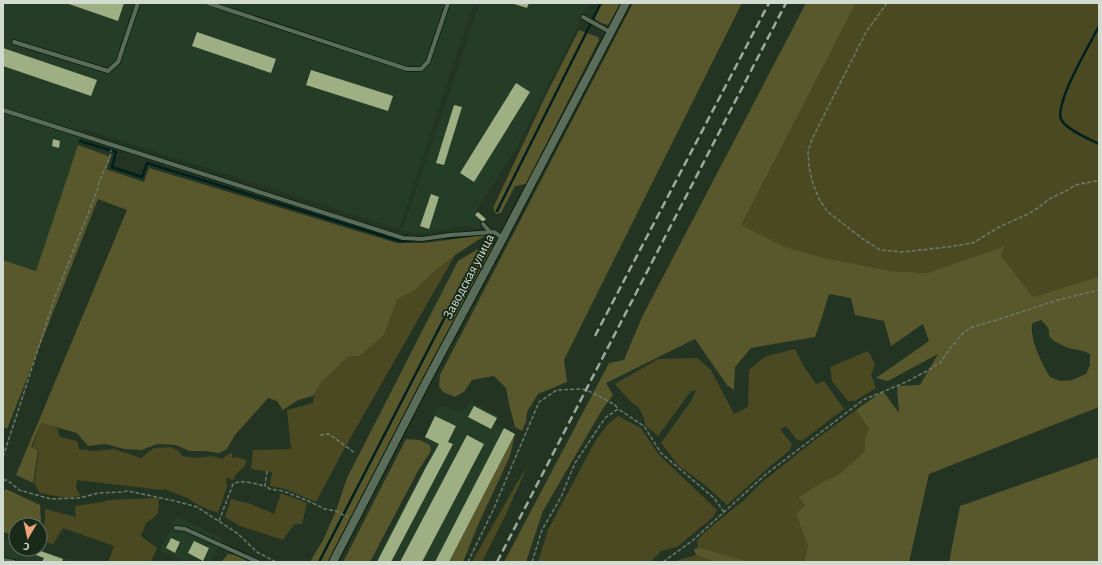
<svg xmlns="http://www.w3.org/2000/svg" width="1102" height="565" font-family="'Alegreya Sans',sans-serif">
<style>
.built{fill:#253c26}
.green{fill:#4b4922}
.forest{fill:#59572c;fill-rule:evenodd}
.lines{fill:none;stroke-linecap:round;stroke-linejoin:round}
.stream{stroke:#011f1c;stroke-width:2.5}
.building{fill:#9eaf84}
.lane-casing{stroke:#0b1b0c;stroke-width:5.5}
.street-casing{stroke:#0b1b0c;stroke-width:10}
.path{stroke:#6c7a6b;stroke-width:1.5;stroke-dasharray:4 2;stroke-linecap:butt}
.lane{stroke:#5a6d5a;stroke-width:4}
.street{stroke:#5a6d5a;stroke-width:8}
.rail{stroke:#9eaa9d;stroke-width:2.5;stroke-dasharray:8 4;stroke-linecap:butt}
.labels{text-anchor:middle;stroke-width:4;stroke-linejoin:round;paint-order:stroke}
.street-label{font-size:14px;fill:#d1dbd0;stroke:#192a19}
</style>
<rect width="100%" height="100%" fill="#233423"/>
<g class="built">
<polygon points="3,3 474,3 399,229 84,129 36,271 3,260"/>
<polygon points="480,3 590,3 516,149 476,210 486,219 483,224 478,229 466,226 423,233 402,231"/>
<polygon points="471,401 498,415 496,423 515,434 449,562 374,562 435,447 424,440 438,406 463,412"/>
<polygon points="177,516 222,538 210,562 184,562 160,550"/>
<polygon points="3,538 16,542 16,549 37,549 77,562 3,562"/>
</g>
<g class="green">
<polygon points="856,3 1099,3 1099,278 1033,297 1001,257 1005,246 927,273 891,271 829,259 785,247 740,225"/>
<path d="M455,255L343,451L316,502L285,489L270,486L272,472L251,469L253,450L291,449L287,410L313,403C314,382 334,370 348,357L360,356L384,335L397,300L415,290L433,273Z"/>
<polygon points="795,349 803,365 816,384 824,381 844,409 802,441 797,440 786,426 780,429 792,444 790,450 767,469 727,505 705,485 678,465 661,443 691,401 696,391 691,391 658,436 645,425 644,418 639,408 630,401 615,384 658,359 697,358 711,370 734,414 748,407 749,370 763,358 774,354"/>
<polygon points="868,351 875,364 871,375 876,388 855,401 848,401 832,381 830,367"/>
<polygon points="856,410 869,429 865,451 838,475 824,481 798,497 805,505 796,514 821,541 803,562 750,562 698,547 697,541 704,533 735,507 742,502 762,482 815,440"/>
<polygon points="618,416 641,428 658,454 717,510 713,517 677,547 661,551 650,562 538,562 548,530 596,440 608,424"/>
<polygon points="41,423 57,428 60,437 77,441 79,449 94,451 114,449 141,458 154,448 170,447 179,451 182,456 196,458 212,456 222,459 227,455 232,453 232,458 238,457 247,461 244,467 236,474 234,480 226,478 227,487 218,513 200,506 187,498 165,489 162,490 77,480 76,487 80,496 67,498 40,493 34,483 39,451 32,448"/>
<polygon points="528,465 506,514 482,562 472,562 514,488"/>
<polygon points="281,493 307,503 302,524 294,524 283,540 240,526 225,517 231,499 251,504 274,514"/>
<polygon points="159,498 158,514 146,523 141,536 157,548 151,562 108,562 114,546 63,528 53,544 41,541 45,521 45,509 76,517 75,506 102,502 109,500"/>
<polygon points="696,555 715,562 672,562"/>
</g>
<g class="forest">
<path d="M602,3H621L608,25C603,24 598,22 594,18Z"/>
<polygon points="633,3 742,3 564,360 567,382 538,394 527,412 526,422 522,431 515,427 509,404 506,388 494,376 472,380 464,392 455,397 443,392 439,386 440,375"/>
<path d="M806,3H856L741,225L785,247L829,259L891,271L927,273L1005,246L1001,256L1033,297L1099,277V407L929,474L909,562H803L805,560L808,545L796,514L805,505L798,497L824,481L838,475L865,451V437L869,429L856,410L883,391L899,413L897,386L920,385L938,354L888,381L876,378L929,341L923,324L891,346L884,321L855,315L851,298L829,294L822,317L815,337L751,348L735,367L734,390L727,385L695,339L606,383L613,395L602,410L543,511L526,562H504L609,363L624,360L642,317ZM1041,320L1046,325L1049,330V336L1054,341L1068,348L1083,351L1090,354V365L1086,374L1072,380L1060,381L1050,377C1042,363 1030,341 1032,324L1035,322Z"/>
<polygon points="579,30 598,37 599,40 526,184 515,186 501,213 496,214 493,208 546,95"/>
<polygon points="78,145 111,157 106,169 144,182 149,168 397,243 423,243 486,235 455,255 433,273 415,290 397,300 384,335 360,356 348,357 322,381 313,396 298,400 283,410 277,401 268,398 245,424 235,435 227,449 219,453 205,451 189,451 176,445 157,444 142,450 124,449 106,444 88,446 77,433 41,423 31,447 38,451 33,483 16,475 127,210 98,199 7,429 3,427 3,260 36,271"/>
<polygon points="493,240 494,244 329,562 310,562 323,540 336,511 347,478 458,261"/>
<polygon points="515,434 510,456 478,525 463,562 449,562"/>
<polygon points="406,439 420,440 430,445 431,451 418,471 370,562 343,562"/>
<polygon points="1099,457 1099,562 949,562 960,506"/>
<polygon points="6,489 40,505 41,521 39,525 16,525 16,536 3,532 3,492"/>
<polygon points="698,547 750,562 715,562 696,555 694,550"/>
<polygon points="228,554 235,555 249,562 221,562"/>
</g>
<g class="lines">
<g class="stream">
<path d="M1099,26C1090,44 1055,102 1061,119C1065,129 1089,139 1099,144"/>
<polyline points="80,141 116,152 112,167 142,177 147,163 400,241 415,240"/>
<polyline points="497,211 601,3"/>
<polyline points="444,238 473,235"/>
<polyline points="319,562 467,274"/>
</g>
</g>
<g class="building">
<polygon points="66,3 124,3 118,21"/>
<polygon points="511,3 529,3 527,8"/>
<polygon points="197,32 276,59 271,73 192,46"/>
<polygon points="3,48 97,80 91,96 3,66"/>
<polygon points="311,70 393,96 388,111 306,85"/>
<polygon points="516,83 530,92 474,182 460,173"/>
<polygon points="454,105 462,107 444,165 436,163"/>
<polygon points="53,139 60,141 59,148 52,146"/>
<polygon points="431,194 439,197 429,229 420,226"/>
<polygon points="478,212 486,219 483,222 475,215"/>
<polygon points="474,406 497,418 491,429 468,417"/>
<polygon points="435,416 456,426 448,442 453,444 391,562 377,562 425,469 439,444 425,437"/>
<polygon points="504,428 515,434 449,562 435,562"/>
<polygon points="467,435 484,444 422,562 400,562"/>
<polygon points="171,538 180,542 175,553 166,548"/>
<polygon points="194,541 209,548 203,561 188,553"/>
<polygon points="29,549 35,549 63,559 62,562 42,562 44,558 28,552"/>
</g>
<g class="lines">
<defs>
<g id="lane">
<polyline points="208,3 407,69 421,69 428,62 448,3"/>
<polyline points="583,17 610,32"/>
<polyline points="14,42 108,71 118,62 138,3"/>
<polyline points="3,110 403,238 422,239 450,235 494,232 503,238"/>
<polyline points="483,224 490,232"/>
<polyline points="176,528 185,529 258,562"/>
<polyline points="3,560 14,562"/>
</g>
<polyline id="street" points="333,562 425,384 503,238 626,3"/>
</defs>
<use href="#lane" class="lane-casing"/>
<use href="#street" class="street-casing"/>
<g class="path">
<polyline points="887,3 866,32 812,139 808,152 809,167 813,184 820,201 828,212 863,239 880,250 902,252 948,247 973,243 999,227 1028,214 1038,208 1049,199 1066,191 1075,185 1096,181 1099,182"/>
<polyline points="320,435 329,434 355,453"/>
<path d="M3,457L55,297L97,191C98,187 99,182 101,178C105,167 110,162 111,150"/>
<polyline points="267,471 265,486 270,489 283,491 306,500 325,509 336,511 347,517"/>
<polyline points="3,480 6,480 11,483 19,490 51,499 79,498 99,493 121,492 128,491 175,501 197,507 237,533 257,552 276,562"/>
<path d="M219,521L233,484C241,479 256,484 265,486"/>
<polyline points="468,562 494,508 539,402 557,390 581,389 586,390 597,395 615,405 618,409"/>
<polyline points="532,562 542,530 561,497 575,463 605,418 618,409 644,426 661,453 714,498 724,512"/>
<polyline points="663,562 692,541 765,475 863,400 906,382 925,372 940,363 951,347 963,333 972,327 1000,319 1058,300 1099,290"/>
</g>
<use href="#lane" class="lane"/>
<use href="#street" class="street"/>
<g class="rail">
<polyline points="595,336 769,3"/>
<polyline points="497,562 786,3"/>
</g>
</g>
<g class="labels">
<g class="street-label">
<text transform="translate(468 276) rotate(-62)" y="5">Заводская улица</text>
</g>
</g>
<rect width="1102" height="565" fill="none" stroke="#d1dbd0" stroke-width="8"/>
<g transform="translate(28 537) rotate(189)"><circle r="19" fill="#192a19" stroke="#637162"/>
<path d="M0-3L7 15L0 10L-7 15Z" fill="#f0a279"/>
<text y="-6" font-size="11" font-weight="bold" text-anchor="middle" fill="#d1dbd0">С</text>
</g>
</svg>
